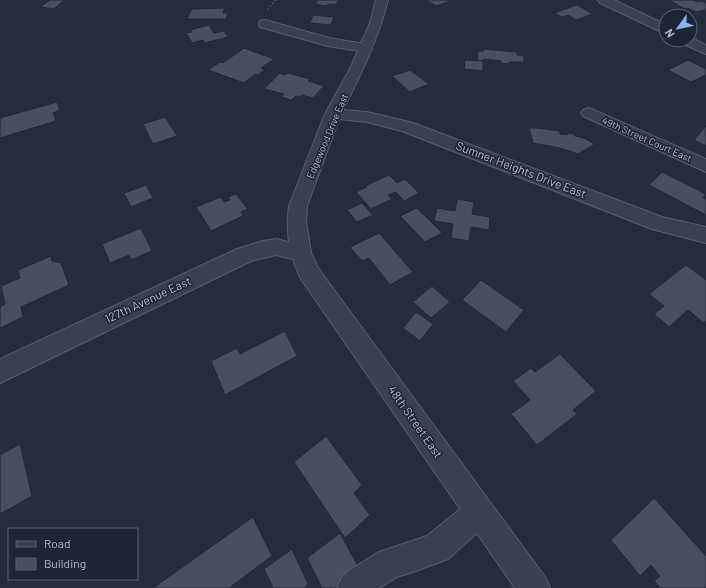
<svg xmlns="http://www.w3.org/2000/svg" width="706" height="588" font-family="Barlow,sans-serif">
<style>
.building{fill:#455162;stroke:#1f2835}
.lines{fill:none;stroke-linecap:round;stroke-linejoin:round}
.minor-casing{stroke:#565f6c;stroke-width:2}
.tertiary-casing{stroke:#565f6c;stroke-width:2}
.path{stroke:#44595c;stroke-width:1.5;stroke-dasharray:2 2;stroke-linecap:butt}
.minor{fill:#38414e;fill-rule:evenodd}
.tertiary{fill:#38414e;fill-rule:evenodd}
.labels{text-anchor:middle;stroke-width:3;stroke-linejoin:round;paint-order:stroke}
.far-street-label{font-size:10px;fill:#b4bcc9;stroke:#1d2633}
.street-label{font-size:12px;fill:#b4bcc9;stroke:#1d2633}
</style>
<rect width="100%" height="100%" fill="#242f3e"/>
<g class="building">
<polygon points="50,0 64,0 54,9 40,7"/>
<polygon points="318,0 339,0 335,5 328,4 326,6 315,4"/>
<polygon points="426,0 449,0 451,1 436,6"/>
<polygon points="669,0 693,0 698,2 701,1 706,3 706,11 704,10 697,12 687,8 685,9"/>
<polygon points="577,5 593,14 576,20 568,15 562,17 554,13"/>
<polygon points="225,8 223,13 228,13 226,19 187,19 192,9"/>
<polygon points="313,15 334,17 331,25 310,23"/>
<polygon points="209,25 214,33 224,31 228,37 204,43 203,40 192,43 186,33 192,32 190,30"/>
<polygon points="244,48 274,59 261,68 265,70 258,75 255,74 244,83 208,70 220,62 223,63"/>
<polygon points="484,49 517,52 517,55 524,56 524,62 509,62 509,64 501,63 501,61 484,59 484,61 477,60 478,51 483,51"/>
<polygon points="465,60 483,61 483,71 464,69"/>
<polygon points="688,60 706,69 706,75 691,82 668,70"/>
<polygon points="410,70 429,84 410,92 392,76"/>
<polygon points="280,73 285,75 288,73 310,79 308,81 324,86 313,98 302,95 300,97 296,96 292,100 281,97 284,94 264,89"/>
<polygon points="57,102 60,110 53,113 56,121 0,138 0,118"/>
<polygon points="165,117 177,136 153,144 143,124"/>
<polygon points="706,126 706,146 694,140"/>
<polygon points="529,128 538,128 560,131 560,134 567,135 567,133 575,134 575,136 584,138 595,144 578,154 560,148 533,143"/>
<polygon points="662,172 706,194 703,198 706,199 706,215 649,185"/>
<polygon points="389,175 397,183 405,179 419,193 404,201 396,192 388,195 392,199 371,209 356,192 367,187 365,186"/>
<polygon points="146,185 153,198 131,207 124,193"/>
<polygon points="236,194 248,209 241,212 243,216 211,231 196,207 221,197 224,202 230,200 228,197"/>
<polygon points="457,199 474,202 472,214 490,217 489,230 471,227 469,241 451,238 453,224 434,221 437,208 455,211"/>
<polygon points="362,203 373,215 357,222 347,210"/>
<polygon points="417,208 442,233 425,242 400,216"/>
<polygon points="141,228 152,251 131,260 129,255 110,263 102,244"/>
<polygon points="379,233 413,272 390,285 369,258 362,261 350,247"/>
<polygon points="51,256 52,261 61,263 69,285 21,307 23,317 0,328 0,307 5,304 1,286 20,278 18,270"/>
<polygon points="686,265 706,280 706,321 704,323 688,310 669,327 654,314 664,306 649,294"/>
<polygon points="481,280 524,310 506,332 462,300"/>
<polygon points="432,286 450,302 431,318 413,302"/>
<polygon points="416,312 433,324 420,341 403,328"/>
<polygon points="285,331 297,356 225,395 211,361 237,348 240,354"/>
<polygon points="560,354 596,391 573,410 577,414 537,445 511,414 530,400 513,381 531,368 535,372"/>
<polygon points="326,436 362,485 354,493 370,515 345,538 294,462"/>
<polygon points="20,444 32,496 0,514 0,455"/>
<polygon points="654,498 706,556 706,588 661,588 654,581 660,576 651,565 640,576 611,540"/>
<polygon points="253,517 272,556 229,588 153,588"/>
<polygon points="340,533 359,568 335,588 322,588 307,558"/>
<polygon points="292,549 308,584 304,588 273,588 264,569"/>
</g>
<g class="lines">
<defs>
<g id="minor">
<polygon points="598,0 614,0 666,25 666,34 600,3"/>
<polygon points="265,20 329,38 370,45 372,48 370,51 365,52 328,46 260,27 259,24 260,21"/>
<polygon points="690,37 706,45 706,54 681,43 679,40 690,40"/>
<polygon points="589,108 706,159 706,172 583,116 581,113 583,110"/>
<polygon points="276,239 308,247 311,253 308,259 301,261 276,255 251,261 0,383 0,359 237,249 263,241"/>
<polygon points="479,497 489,502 494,512 489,522 448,559 413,572 397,577 379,588 337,588 342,577 350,570 379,552 427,536 469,502"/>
</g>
<path id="tertiary" d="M376,0H388C378,39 361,74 343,110L367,112L413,123L662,217L706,227V243L652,229L402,131L367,122L339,119L307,206L306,222L311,253L318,268L545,577L550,588H515L301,279C290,256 285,232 289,206L325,114L350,69L370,23Z"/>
</defs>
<use href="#minor" class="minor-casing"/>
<use href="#tertiary" class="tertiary-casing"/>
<polyline class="path" points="267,10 276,0"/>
<use href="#minor" class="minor"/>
<use href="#tertiary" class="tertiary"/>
</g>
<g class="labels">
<g class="far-street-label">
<text transform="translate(327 136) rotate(-67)" y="4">Edgewood Drive East</text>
<text transform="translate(647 139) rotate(24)" y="4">49th Street Court East</text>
</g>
<g class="street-label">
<text transform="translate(521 170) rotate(21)" y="4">Sumner Heights Drive East</text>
<text transform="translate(148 300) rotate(-25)" y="4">127th Avenue East</text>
<text transform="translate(415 422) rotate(55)" y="4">48th Street East</text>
</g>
</g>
<rect x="8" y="528" width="130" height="52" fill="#1d2633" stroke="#59626f"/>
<rect x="16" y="541" width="20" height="6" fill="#38414e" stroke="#59626f"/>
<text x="44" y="548" font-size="12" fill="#b4bcc9">Road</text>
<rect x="16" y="558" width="20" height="12" fill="#455162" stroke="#59626f"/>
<text x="44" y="568" font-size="12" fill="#b4bcc9">Building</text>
<g transform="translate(678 28) rotate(237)"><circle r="19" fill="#1d2633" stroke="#59626f"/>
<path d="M0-3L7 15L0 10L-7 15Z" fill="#8ab4f8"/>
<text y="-6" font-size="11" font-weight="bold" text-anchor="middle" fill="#b4bcc9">N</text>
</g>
</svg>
